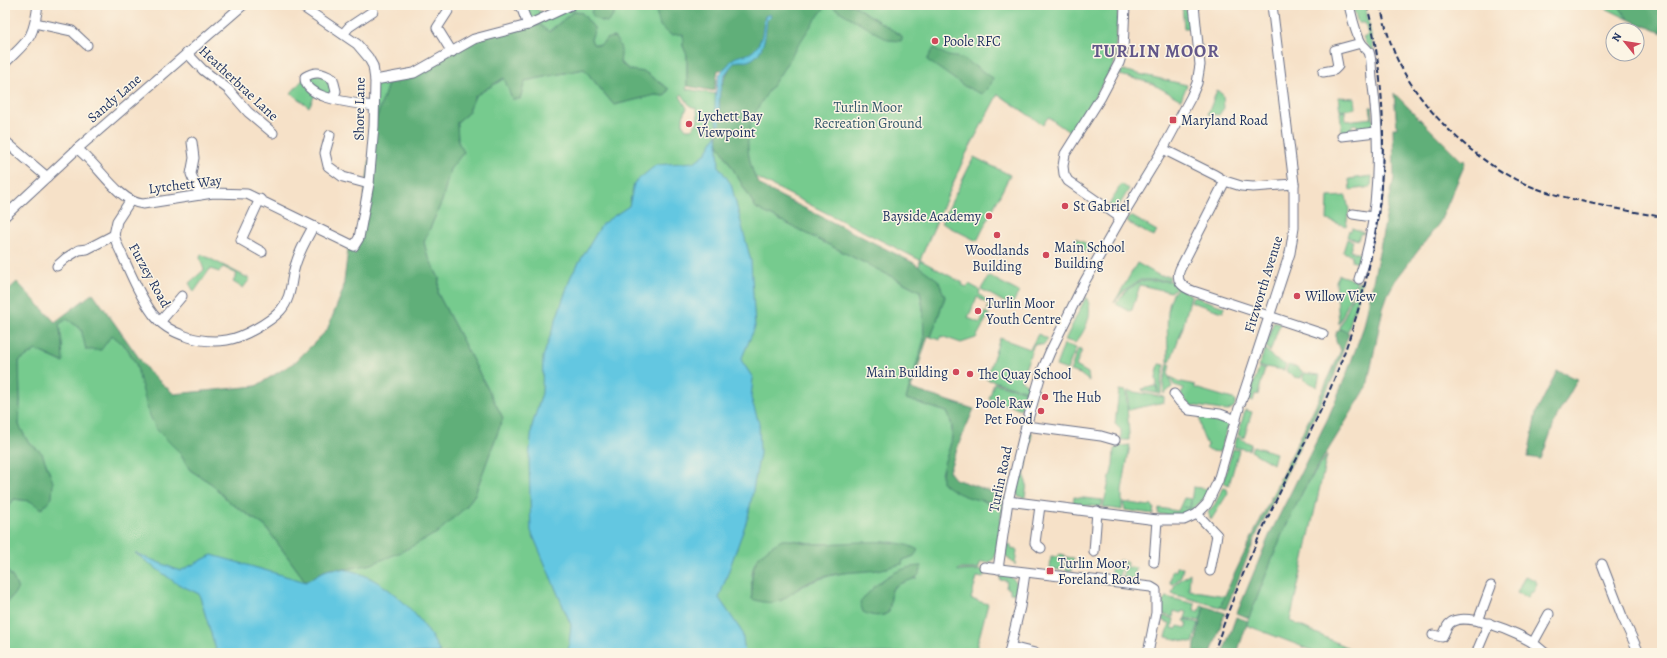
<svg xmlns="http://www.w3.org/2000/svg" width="1667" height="658" font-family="Alegreya,serif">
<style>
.green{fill:#76cb8e;stroke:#487d76;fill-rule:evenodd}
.forest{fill:#60af79;stroke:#3e6f6c}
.water{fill:#63c7e1;stroke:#3f7ba0}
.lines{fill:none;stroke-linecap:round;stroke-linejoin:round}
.minor-casing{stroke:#686d83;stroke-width:11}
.minor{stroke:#fff;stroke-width:9}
.rail{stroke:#1b2f5e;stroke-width:2;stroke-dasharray:6 3;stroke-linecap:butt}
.poi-dot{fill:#d1495b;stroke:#fcf5e5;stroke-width:1.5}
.labels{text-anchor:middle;stroke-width:3;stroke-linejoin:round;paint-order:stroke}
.poi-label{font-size:14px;fill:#1b2f5e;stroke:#fcf5e5;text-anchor:start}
.street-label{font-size:14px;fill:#1b2f5e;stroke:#fcf5e5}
.park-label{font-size:14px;fill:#32566a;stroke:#fcf5e5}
.district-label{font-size:18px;font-weight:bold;letter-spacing:1px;fill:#63588a;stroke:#fcf5e5}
</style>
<rect width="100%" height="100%" fill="#fcf5e5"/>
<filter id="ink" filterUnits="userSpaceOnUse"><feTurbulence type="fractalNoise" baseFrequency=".025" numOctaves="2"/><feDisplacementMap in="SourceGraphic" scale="8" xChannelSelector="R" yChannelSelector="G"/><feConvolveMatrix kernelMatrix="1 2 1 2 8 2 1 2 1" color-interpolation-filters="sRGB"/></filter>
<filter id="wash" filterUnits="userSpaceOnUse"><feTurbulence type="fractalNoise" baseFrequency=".012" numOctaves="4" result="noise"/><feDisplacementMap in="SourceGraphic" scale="16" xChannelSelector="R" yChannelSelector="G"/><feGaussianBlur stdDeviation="0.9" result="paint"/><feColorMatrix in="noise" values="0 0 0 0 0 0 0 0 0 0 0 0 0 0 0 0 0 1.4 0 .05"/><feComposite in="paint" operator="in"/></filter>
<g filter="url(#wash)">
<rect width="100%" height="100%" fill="#f6e1c8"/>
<g class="green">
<path d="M518,5H530L548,16L571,5H595L591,12L601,21L608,22L613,16L617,7L615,5H661L656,11L683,33V46L687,55V86L686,89L716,94L717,142L756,208L920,291L923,308L924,340L906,399L947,412C958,434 948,452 941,473L987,503H1003L996,554C993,563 989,563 981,562L978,569H959L958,571L981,570L987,572L983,578L977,577L971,599L988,604L975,653H5V605L18,589L13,578L5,568V512L14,499L30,501L42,453L28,442L19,425L20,401L19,361L36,350L62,362V343L59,324L67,319L81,329L112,334L127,348L136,364L157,429L179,452L190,470L212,484L229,502L265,526L306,582L466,507L475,494L503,418L438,294L439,278L427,254L424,242L442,201L450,169L464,152L458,142L457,122L468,113L475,96L505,78L520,99L525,81L584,69L614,105L655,95L665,96L669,89L645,73L630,70L620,62L608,38L600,45L593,44L591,39L595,29L582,13L574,11L548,32L528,25ZM682,94L690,106L696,108C699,117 699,123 691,129H686L683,125V117L687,108L680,96ZM791,540L817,544L893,542L914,556L903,560L902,564C853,575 823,567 781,601L752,598C750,560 754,552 791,540ZM913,567L917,578L901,582L892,589L889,612L884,615H871L863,600C877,583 891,571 913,567Z"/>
<polygon points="820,5 1117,5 1118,15 1114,65 1072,134 1048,117 1043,125 998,94 965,156 920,260 963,283 962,285 967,287 969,284 980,290 979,294 986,300 993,304 990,311 987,309 989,305 977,297 968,318 980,323 985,312 989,314 976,338 961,343 941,336 940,340 931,337 945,297 919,267 920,260 751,175 740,156 748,103"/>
<polygon points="1352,5 1364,5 1366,9 1374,52 1366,44 1363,38 1368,35 1365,23 1358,23"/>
<polygon points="1599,5 1604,7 1618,5 1628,19"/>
<polygon points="1182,6 1188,13 1189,28 1184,28"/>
<polygon points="1122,70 1187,85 1181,100 1151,83 1120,75"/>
<polygon points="312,73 333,79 333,99 316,93 309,107 291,93 305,77"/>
<polygon points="390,78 374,126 375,80"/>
<polygon points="1217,90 1223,95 1224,108 1219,115 1208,114"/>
<polygon points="1338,97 1355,98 1356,108 1340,111"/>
<polygon points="1370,107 1372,107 1374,128 1359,130 1356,124 1352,125 1351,131 1342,134 1340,112 1345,111 1346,121 1372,118"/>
<polygon points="974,157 1010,175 977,241 941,223"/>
<polygon points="1372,176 1371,187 1350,190 1349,179"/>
<polygon points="1121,184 1129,189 1120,204 1112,207 1109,205"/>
<polygon points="1346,196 1349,210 1346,226 1327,220 1328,197"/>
<polygon points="1131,216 1157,231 1154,237 1127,222"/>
<polygon points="1352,228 1365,233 1360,234 1358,240 1347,237 1349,230 1351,231"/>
<polygon points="1076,238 1094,248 1091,254 1077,248 1074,241"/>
<polygon points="1347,239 1353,241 1350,251 1364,255 1362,264 1351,261 1352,255 1343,252"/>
<polygon points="201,254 246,277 250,279 243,288 233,282 237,274 223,267 219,272 210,269 194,292 189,283 204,270 200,258"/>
<polygon points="1137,263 1160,276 1170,276 1169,280 1140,280 1124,291 1114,303"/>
<polygon points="1339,275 1357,281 1339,324 1336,281"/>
<polygon points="989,276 1019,292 1011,306 981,289"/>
<polygon points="1141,281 1172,281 1177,287 1171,292 1140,285 1132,310 1129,311 1116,304 1128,289"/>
<polygon points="1359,281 1362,282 1348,331 1340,331 1340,327"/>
<path d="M1178,288L1191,295L1183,327L1170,362H1168C1169,343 1162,300 1178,288Z"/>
<polygon points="1193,296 1224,307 1223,312 1191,302"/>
<path d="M1086,297C1095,312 1085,332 1075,343L1065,340Z"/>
<polygon points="1274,321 1280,324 1270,352 1266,346"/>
<polygon points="1038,334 1048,339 1043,345 1034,344 1021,380 1028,385 1027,391 986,379 1000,338 1030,349"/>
<polygon points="1064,344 1076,348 1067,370 1056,366"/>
<polygon points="1078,349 1082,350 1076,366 1088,373 1089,381 1080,374 1070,371"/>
<polygon points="1265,349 1274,359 1286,365 1284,370 1259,366"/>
<polygon points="1159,364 1165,365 1161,382 1161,394 1143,391 1142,389 1156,386 1158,392 1156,378"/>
<polygon points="1168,364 1170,364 1168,374 1172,387 1164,394 1163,383"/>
<polygon points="1288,365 1297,367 1303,372 1301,378 1294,377 1286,371"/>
<polygon points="1259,368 1265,368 1258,395 1255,394 1253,401 1249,400 1249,397"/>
<polygon points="1304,373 1320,375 1317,387 1303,379"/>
<polygon points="1170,377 1175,379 1179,383 1182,382 1195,385 1195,388 1236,400 1234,407 1227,411 1190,405 1181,395 1184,388 1174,385"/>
<polygon points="994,383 1027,392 1021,409 989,399"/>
<polygon points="1119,390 1126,391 1129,434 1129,440 1121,440 1121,430 1115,424"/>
<polygon points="1128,391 1164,397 1164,402 1128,410"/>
<polygon points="1245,410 1252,412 1244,438 1238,435"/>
<path d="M1203,416L1220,419L1227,423L1228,427L1220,452L1210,451L1206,448L1208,446C1202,437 1200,428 1200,417Z"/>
<polygon points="1030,432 1032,433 1024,477 1027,484 1025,498 1018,496 1017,494"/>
<polygon points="1237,437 1251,444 1249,450 1234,447"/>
<polygon points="1130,445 1122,490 1122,510 1103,507 1113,465 1114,449 1121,446"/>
<polygon points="1253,446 1276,453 1273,464 1251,451"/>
<polygon points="1233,449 1239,450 1229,485 1223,482"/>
<polygon points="1327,455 1290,621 1359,653 1319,653 1246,625 1282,534 1304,489"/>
<polygon points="1193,487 1208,489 1204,499 1190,511"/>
<polygon points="1223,487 1227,489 1228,493 1211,520 1208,512 1215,504"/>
<polygon points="1074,497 1103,500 1101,507 1073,504"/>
<polygon points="1184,498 1191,499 1190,508 1183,507 1190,508 1190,512 1176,516 1158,514 1159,508 1178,511"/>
<polygon points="1123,502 1149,506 1151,504 1154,508 1153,514 1125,510"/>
<polygon points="1007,544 1011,545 1011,549 1017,550 1015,565 1005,555"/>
<polygon points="1059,554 1065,555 1062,570 1050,569 1051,556 1058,557"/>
<polygon points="1066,557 1074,558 1072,571 1066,571"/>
<polygon points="1119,560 1123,561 1119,577 1110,576 1112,566 1116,566"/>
<polygon points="1124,561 1127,561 1127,567 1136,568 1134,580 1123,578"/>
<polygon points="1177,567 1183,567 1181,577 1173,584 1170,583 1172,570 1176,571"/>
<polygon points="1001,573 1009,575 1017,583 1016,594 1010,593 1010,589 1006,588 1007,581 1000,580"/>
<polygon points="1190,573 1189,590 1225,596 1220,607 1172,594 1175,584"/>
<polygon points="1525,576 1535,580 1537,583 1533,593 1531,592 1528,598 1517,593"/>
<polygon points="1166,597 1195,604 1194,610 1199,612 1201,605 1204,606 1200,621 1185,618 1187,612 1182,611 1181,613 1174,611 1173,617 1162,614 1163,600"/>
<polygon points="1162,616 1174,619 1172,628 1177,629 1178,626 1186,628 1187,622 1184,621 1185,619 1199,623 1193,643 1166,637 1170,623 1163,621"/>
</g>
<g class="forest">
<path d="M595,5H615L617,6L613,16L608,22C599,21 595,20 591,12Z"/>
<path d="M661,5H827C809,26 796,49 781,73C762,102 741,123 750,161C752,169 754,177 759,183C764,189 774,192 780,196L914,263L938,280L945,297L931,337L928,336L911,389L974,409L960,441L949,471L955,479L1001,495L1004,497L1003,503C982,502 957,497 942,482C940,455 962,441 947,412L906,399L924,340L923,308L920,291L756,208L717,142L720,119L719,91L729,69L718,70L714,91L687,86V55L683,46V34L671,35L660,26L656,11Z"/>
<polygon points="829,5 853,5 902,36 902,39 901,41 888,40"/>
<polygon points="1618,5 1662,5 1662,33 1628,19"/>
<path d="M574,11L582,13L595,29L591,39L593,44L600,45L608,38L614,37C622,46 622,51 620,63L630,70L645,72L669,89L665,96L655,95L614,105L584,69L525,81L520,99H512L504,78L475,96L468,113L457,122L458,142L464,152L450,169L442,201L424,242L427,254L439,278L438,294L503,418L475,494L466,507L437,533L401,552L372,564L347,569H328L306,582L265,526L229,502L212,484L190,470L179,452L156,429L148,411L136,364L127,348L112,335L101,350H86L81,329L67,319L59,324L62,343L63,362L36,350L19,361L20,401L19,425L28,442L42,453L53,482L52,498L42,509L30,501L14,499L5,512V293L17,282L55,322L93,293L149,372L174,394L256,386L295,362L327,330L343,290L348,249L354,246L359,238L374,126L390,78L414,73L474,39L528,25H541L549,32Z"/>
<polygon points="934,48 948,56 962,58 993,78 991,84 982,94 964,86 927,60"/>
<polygon points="1394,93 1462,161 1464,160 1465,164 1440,222 1395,281 1388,294 1383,308 1367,387 1304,489 1282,534 1249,618 1237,613 1269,536 1328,418 1347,373 1364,326 1394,178 1393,128 1397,128"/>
<path d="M1340,329L1349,333L1334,376L1257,534L1226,609L1220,607L1232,579L1330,375L1341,350C1336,345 1334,337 1337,331Z"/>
<polygon points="1557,371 1578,379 1557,416 1541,459 1528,457 1536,413"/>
<path d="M782,540C794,539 806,544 818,544C844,544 897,536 918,550L914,556L903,560L902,564C894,566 886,568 878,570C854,573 836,571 812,581C784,593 785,610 752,599C751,566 752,556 782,540Z"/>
<path d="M921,566C922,583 901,579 892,589L889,612C881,618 871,616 863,612L860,603C875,583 895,567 921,566Z"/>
<polygon points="5,568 13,578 18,589 5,605"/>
<polygon points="1204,606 1225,613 1211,653 1194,653 1195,644"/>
<polygon points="1236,617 1248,621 1237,653 1223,653"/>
</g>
<g class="water">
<path d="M770,14L771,16L767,20C765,35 765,55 748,61C743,62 740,60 735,62C716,81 719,100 720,124L718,126C713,118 715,83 720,74C723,70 729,64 732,60C739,53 748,58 756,48C764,38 762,27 765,16Z"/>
<polygon points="717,134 719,167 731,184 751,261 755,327 741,360 753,378 751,398 759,423 760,453 748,517 719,598 742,632 745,653 568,653 571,625 531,531 529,460 532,426 542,393 543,357 571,276 602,224 629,206 634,183 656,165 694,162 705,154"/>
<path d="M135,553L180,571L212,555L306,582C313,578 323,570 331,569C374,565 424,615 440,653H217L199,594L176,583Z"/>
</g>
</g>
<g filter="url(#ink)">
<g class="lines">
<defs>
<g id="minor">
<polyline points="518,5 522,9 528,25"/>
<path d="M1349,5C1352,17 1355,32 1361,43C1363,46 1367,49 1369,52C1372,60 1371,71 1372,79C1381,141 1380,220 1359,279"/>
<polyline points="448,11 437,28 452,52"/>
<polyline points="35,23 72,31 87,45"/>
<polyline points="343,34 349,27 373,11"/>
<polyline points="187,53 203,70 228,89 248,112 273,133"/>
<path d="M5,63C29,39 33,40 38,5"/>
<polyline points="1323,72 1334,70 1338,66 1335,50 1361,43"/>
<polyline points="375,80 414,73 474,39 528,25 571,5"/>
<path d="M333,99L336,91L333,79C322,73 316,70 305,77C304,100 356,103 374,106"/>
<polyline points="330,135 325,153 328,166 343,177 369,184"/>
<polyline points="1342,136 1376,132"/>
<polyline points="5,141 47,177"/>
<polyline points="192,142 194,158 191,174 200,195"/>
<path d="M77,149C97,162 118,202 143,204L213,193L247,194L354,246L359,238L369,184L374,126L375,80L373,66L368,57L357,44L300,5"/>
<polyline points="1163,149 1215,175 1225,181 1241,186 1253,187 1294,184"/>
<path d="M1225,181L1180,269C1175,281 1182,287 1193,291L1323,334"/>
<polyline points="260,199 241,240 262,252"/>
<polyline points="1353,214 1372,217"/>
<polyline points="5,216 77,149 243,5"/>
<polyline points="1121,218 1068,181 1064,174 1063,166 1065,154 1101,97 1119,63 1123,50 1125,5"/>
<path d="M114,235L117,244C128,267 138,294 153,314C168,335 202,344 227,340C242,338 270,322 280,311C293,297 290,279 296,263C300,250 307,238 313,227"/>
<polyline points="57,266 66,258 79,250 87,249 114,235 117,221 130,201"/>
<polyline points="160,322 182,296"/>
<polyline points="1174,394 1180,402 1189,410 1220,414 1236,420"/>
<polyline points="1241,402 1290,253 1294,228 1294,184 1272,5"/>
<polyline points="1026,426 1101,436 1115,440"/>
<polyline points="1008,501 1157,520 1184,520 1197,514 1207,504 1218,481 1239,408"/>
<polyline points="1040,506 1035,543 1041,548"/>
<polyline points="1197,514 1217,535 1210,571"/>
<polyline points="1094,552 1097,511"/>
<polyline points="1154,562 1157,520"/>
<polyline points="1602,564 1622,616 1639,653"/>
<polyline points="984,567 1151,587 1156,590 1156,613 1148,653"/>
<polyline points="998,569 1008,501 1026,426 1042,371 1050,352 1085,281 1121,218 1163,149 1191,97 1197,83 1200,65 1194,5"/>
<polyline points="1478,621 1491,586"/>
<path d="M1433,635L1442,637C1445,633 1446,627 1449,624C1463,609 1520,634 1533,643C1537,646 1541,650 1545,653"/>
<polyline points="1533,643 1549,614"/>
<polyline points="1011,647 1035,653"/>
<polyline points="1478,649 1489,623"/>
<polyline points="1009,653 1020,607 1025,573"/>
</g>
</defs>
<use href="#minor" class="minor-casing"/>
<use href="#minor" class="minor"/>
<g class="rail">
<path d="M1380,5C1385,24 1390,45 1399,63C1424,113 1481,168 1535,188C1575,202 1620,209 1662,217"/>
<path d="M1214,653C1232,597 1256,541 1282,488C1296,460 1311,432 1324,403C1380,278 1400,138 1367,5"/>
</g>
</g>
</g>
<g class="poi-dot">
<circle cx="935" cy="41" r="4"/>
<rect x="1169" y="116" width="8" height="8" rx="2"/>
<circle cx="689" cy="124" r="4"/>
<circle cx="1065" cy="206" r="4"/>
<circle cx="989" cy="216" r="4"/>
<circle cx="997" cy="235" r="4"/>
<circle cx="1046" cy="255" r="4"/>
<circle cx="1297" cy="296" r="4"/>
<circle cx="978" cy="311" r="4"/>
<circle cx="956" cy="372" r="4"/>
<circle cx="970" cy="374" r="4"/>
<circle cx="1045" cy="397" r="4"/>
<circle cx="1041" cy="411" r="4"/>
<rect x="1046" y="567" width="8" height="8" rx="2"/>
</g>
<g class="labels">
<g class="poi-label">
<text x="943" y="46">Poole RFC</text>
<text x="697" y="121">Lychett Bay<tspan x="697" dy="16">Viewpoint</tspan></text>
<text x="1181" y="125">Maryland Road</text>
<text x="1073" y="211">St Gabriel</text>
<text x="981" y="221" text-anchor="end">Bayside Academy</text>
<text x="1054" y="252">Main School<tspan x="1054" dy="16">Building</tspan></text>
<text x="997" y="255" text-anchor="middle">Woodlands<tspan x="997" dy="16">Building</tspan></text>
<text x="1305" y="301">Willow View</text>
<text x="986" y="308">Turlin Moor<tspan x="986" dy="16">Youth Centre</tspan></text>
<text x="948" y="377" text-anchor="end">Main Building</text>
<text x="978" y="379">The Quay School</text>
<text x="1053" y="402">The Hub</text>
<text x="1033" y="408" text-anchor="end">Poole Raw<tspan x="1033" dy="16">Pet Food</tspan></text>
<text x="1058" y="568">Turlin Moor,<tspan x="1058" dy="16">Foreland Road</tspan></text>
</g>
<g class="street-label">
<text transform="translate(239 83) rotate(43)" y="5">Heatherbrae Lane</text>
<text transform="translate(114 98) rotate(-41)" y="5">Sandy Lane</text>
<text transform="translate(359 109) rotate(-89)" y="5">Shore Lane</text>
<text transform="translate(185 184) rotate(-7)" y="5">Lytchett Way</text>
<text transform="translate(150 275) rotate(61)" y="5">Furzey Road</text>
<text transform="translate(1263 284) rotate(-73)" y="5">Fitzworth Avenue</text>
<text transform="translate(1000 479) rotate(-78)" y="5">Turlin Road</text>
</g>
<g class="park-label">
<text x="868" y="112">Turlin Moor<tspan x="868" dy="16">Recreation Ground</tspan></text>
</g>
<g class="district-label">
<text x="1156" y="57">TURLIN MOOR</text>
</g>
</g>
<rect width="1667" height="658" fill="none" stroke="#fcf5e5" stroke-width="20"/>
<g transform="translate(1625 42) rotate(300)"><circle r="19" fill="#fcf5e5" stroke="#a2a6af"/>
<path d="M0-3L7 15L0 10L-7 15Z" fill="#d1495b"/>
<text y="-6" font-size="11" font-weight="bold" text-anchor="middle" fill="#1b2f5e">N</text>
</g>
</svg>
